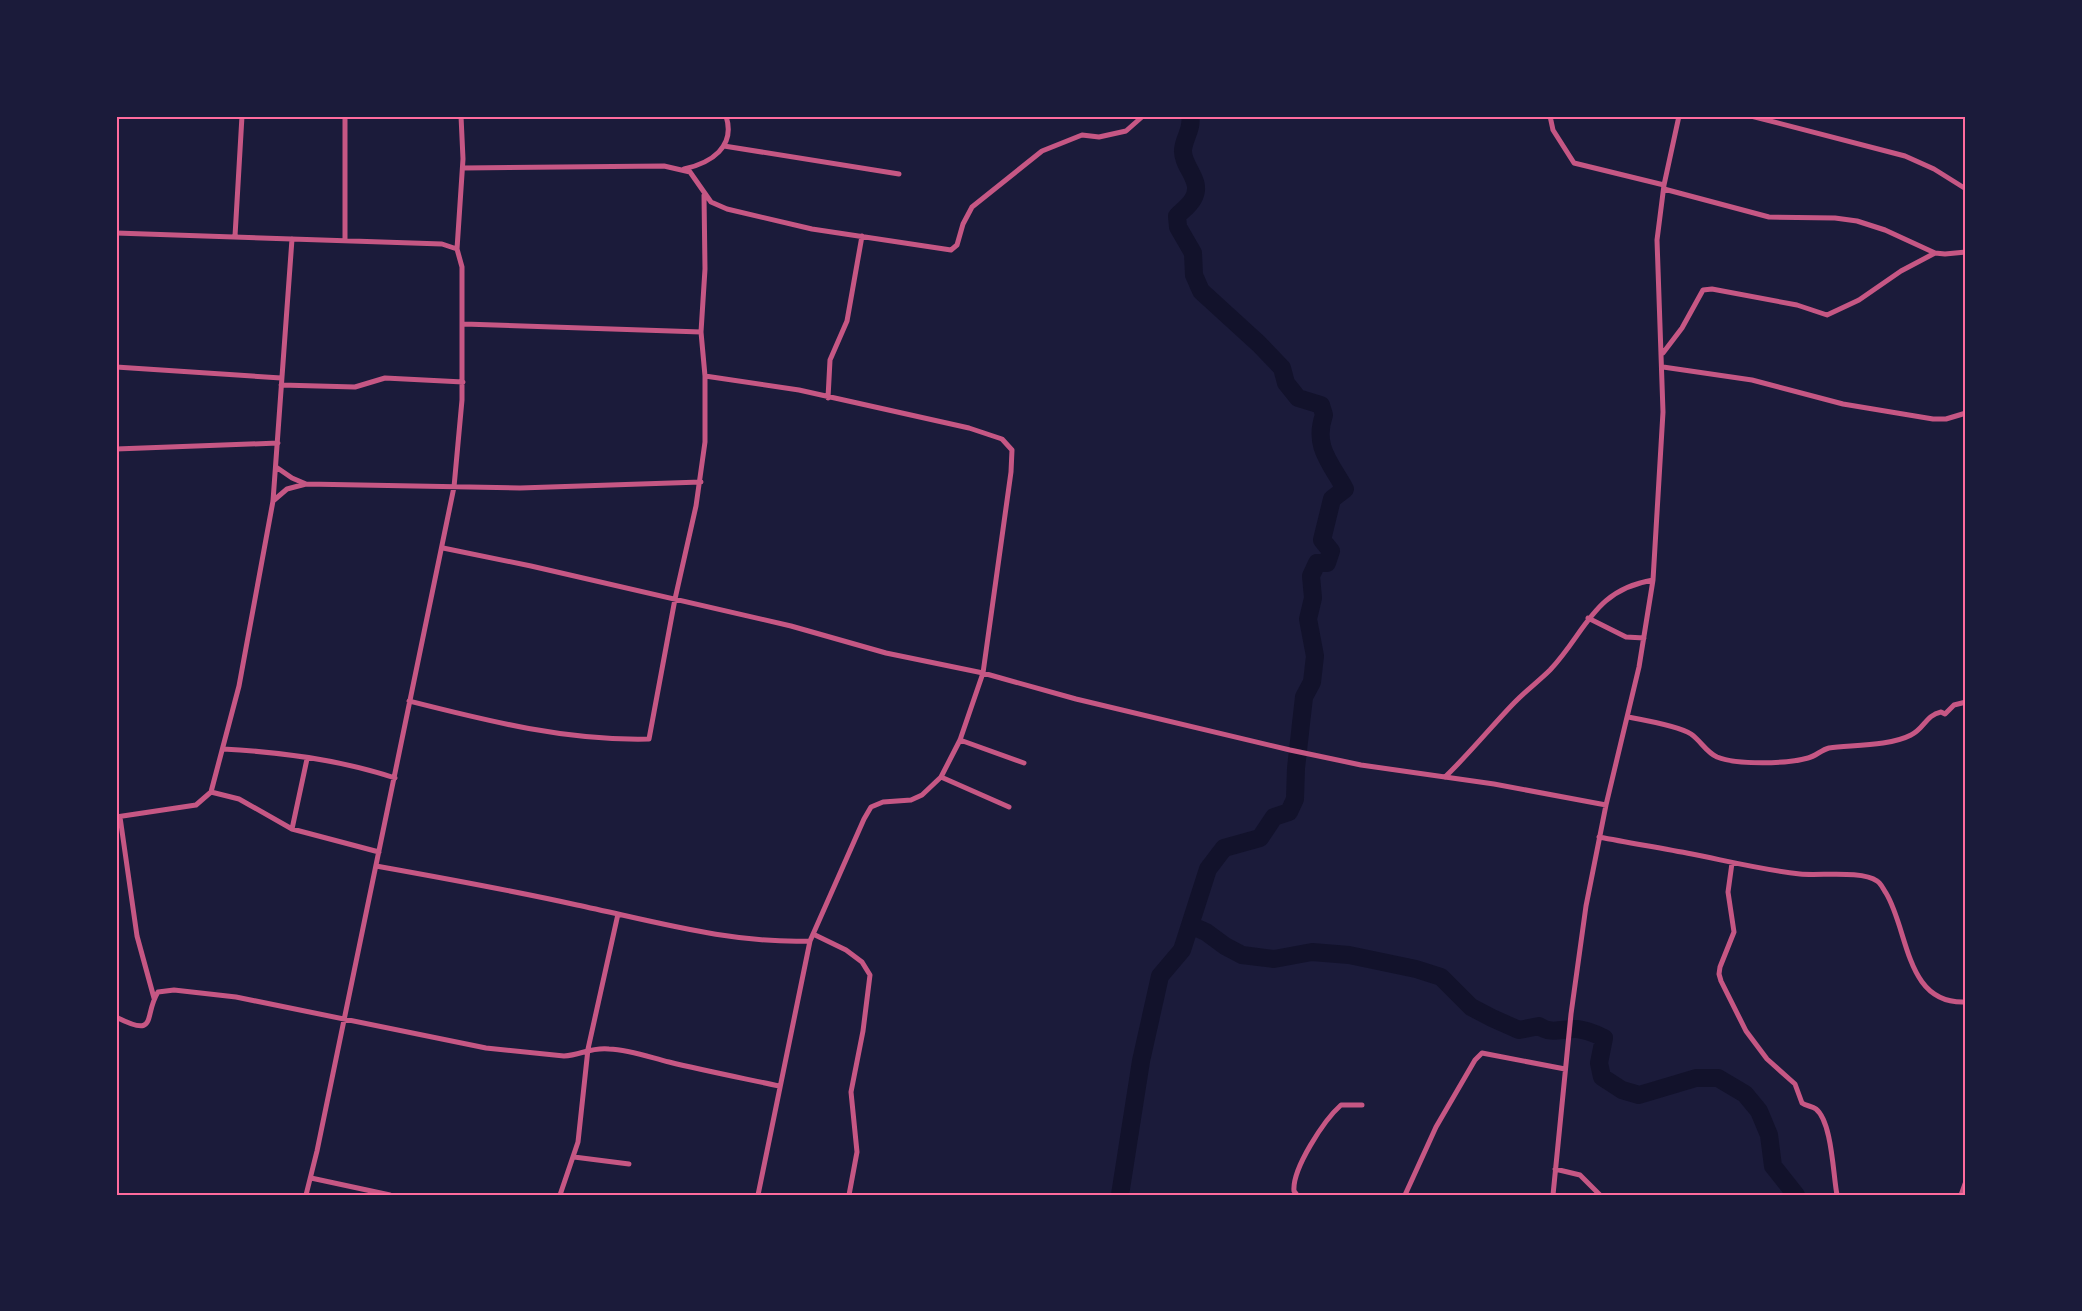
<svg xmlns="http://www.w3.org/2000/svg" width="2082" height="1311" font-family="'Sofia Sans Condensed',sans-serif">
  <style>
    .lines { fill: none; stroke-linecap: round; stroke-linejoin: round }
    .river { stroke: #12122b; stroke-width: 18 }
    .minor { stroke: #c65784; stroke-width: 5 }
    .neatline { fill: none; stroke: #ff6b9d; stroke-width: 2 }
  </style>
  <rect width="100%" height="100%" fill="#1b1b3a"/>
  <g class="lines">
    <!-- river -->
    <path class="river" d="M1190 925 1206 932 1225 946 1242 955 1274 959 1312 952 1349 955 1416 969 1441 977 1471 1007 1492 1018 1519 1030 1539 1026C1551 1035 1564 1028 1577 1029 1586 1030 1596 1034 1604 1038L1599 1063 1602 1077 1622 1090 1639 1095 1696 1078H1718L1745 1094 1759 1111 1769 1135 1773 1166 1796 1195
      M1120 1195 1141 1061 1160 976 1182 950 1208 869 1224 848 1260 838 1274 817 1289 812 1295 799 1296 768 1304 697 1312 682 1315 656 1308 619 1313 598 1311 576 1317 563H1327L1331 551 1322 540 1332 499 1345 489C1330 462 1313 446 1324 415L1321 405 1298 398 1286 383 1282 368 1259 344 1201 291 1194 275 1193 253 1178 227 1177 216C1182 211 1190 205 1193 199 1204 181 1182 167 1183 150 1184 138 1193 128 1190 116"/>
    <!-- minor -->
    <path class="minor" d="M345 116V240
      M1550 116 1553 130 1574 163 1664 185
      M1751 116 1905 156 1934 169 1966 189
      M724 146 899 174
      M463 168 664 166 690 172 711 202 727 209 812 229 951 250 957 245 963 224 972 207 1042 151 1082 135 1099 137 1126 131 1143 116
      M684 169C711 163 736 147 726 116
      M1664 189 1769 217 1835 218 1857 221 1885 230 1935 253 1945 254 1966 252
      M116 233 442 244 457 249 462 267V400L454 487 317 1151 306 1195
      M235 236 242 116
      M457 249 463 159 461 116
      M464 324 701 332
      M1663 353 1682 328 1703 290 1712 289 1797 305 1827 315 1859 300 1901 271 1935 253
      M116 367 281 378
      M1663 367 1752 380 1843 404 1933 419H1946L1966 413
      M705 376 799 390 969 428 1002 439 1012 450 1011 472 983 673 960 740 941 777 922 795 911 800 883 802 871 807 864 819 810 941 758 1195
      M281 385 355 387 385 378 463 382
      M828 398 830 360 847 321 862 236
      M116 449 278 443
      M276 467 292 478 306 484
      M273 501 287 489 306 484 520 488 701 482
      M443 548 531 566 791 626 886 653 983 673 1076 699 1290 750 1361 765 1494 784 1606 805
      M1588 618 1626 637 1644 638
      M409 701C488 721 566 741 649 739L675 599 696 506 705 442V376L701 332 705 269 704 195
      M1628 717C1644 720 1679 726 1691 734 1701 741 1706 752 1717 757 1737 765 1787 764 1808 758 1816 756 1821 750 1829 748 1852 745 1890 746 1911 735 1924 729 1926 715 1941 712L1945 714 1954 705 1966 702
      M960 740 1024 763
      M223 749C280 752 341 760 395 778
      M941 777 1009 807
      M1445 777C1469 754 1490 728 1513 704 1524 692 1538 682 1550 670 1586 632 1593 590 1653 580
      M211 792 239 799 292 829 379 852
      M116 817 196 805 211 792 239 686 273 501 292 239
      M120 817 137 936 154 998
      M292 829 307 759
      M1599 837C1630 843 1661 848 1692 854 1727 861 1763 870 1800 874 1820 876 1862 870 1877 881 1881 883 1883 889 1886 893 1909 931 1905 1005 1966 1002
      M1732 863 1728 892 1734 932 1720 967 1719 974 1721 981 1746 1031 1767 1059 1795 1084 1802 1103C1806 1106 1812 1106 1816 1109 1832 1122 1833 1174 1837 1195
      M376 866C443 878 510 890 577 905 653 921 732 944 810 941
      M813 934 846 950 862 962 870 975 863 1031 851 1092 857 1152 849 1195
      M116 1017C159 1039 143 1016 158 992L174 990 236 997 486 1048 564 1056C581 1055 591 1047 609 1049 630 1050 649 1057 669 1062 706 1071 742 1078 779 1086
      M574 1157 629 1164
      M1555 1169 1580 1175 1600 1195
      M311 1178 390 1195
      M560 1195 578 1142 588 1049 618 914
      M1297 1195 1294 1191C1292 1169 1324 1120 1341 1105H1362
      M1405 1195 1436 1127 1475 1060 1482 1053 1565 1069
      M1553 1195 1571 1014 1586 906 1606 805 1639 667 1653 580 1663 412 1657 240 1664 185 1679 116
      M1961 1195 1966 1181"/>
  </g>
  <!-- border -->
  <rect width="2082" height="1311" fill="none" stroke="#1b1b3a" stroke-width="235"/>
  <rect x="118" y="118" width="1846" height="1076" class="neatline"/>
</svg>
